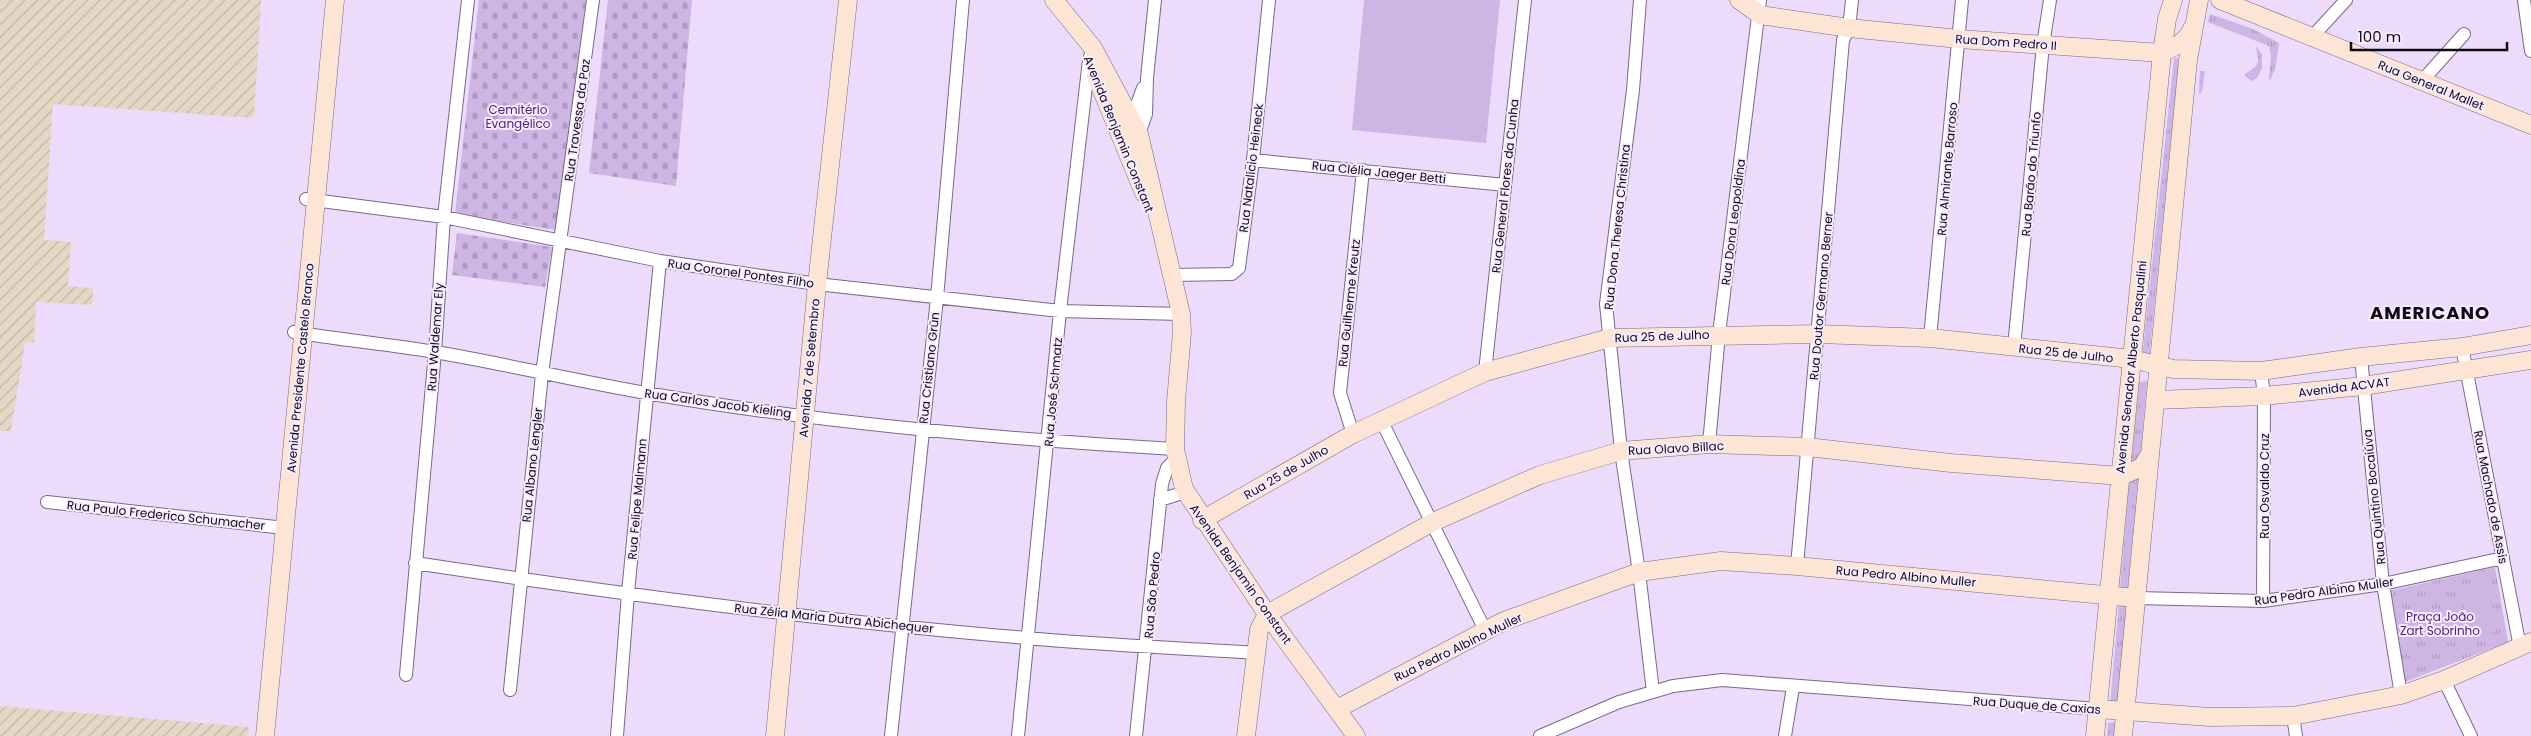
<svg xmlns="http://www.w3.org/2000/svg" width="2531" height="736" font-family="Poppins,sans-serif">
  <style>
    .industrial { fill: url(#industrial-furrows) }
    .grass { fill: url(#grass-tufts) }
    .cemetery { fill: url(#cemetery-stones) }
    .pitch { fill: #ceb5e3 }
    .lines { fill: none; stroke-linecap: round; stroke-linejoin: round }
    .street-casing { stroke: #796a86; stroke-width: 14 }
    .secondary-casing { stroke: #796a86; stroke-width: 19 }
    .street { stroke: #fff; stroke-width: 12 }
    .secondary { stroke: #fce5d4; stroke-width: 18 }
    .labels { text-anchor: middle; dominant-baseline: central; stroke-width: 4; stroke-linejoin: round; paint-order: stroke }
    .street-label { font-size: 12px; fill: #100a15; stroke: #f6ebff }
    .park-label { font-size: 12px; fill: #542275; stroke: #f6ebff }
    .district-label { font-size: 18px; font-weight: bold; letter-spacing: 1px; fill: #100a15; stroke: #f6ebff }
  </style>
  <defs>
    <pattern id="industrial-furrows" width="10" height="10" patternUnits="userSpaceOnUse" patternTransform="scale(1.25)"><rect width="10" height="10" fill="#e6d6c4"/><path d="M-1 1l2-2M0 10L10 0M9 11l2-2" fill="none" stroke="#c4b6a8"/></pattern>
    <pattern id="grass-tufts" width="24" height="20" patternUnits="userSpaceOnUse" patternTransform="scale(1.25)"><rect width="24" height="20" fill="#ceb5e3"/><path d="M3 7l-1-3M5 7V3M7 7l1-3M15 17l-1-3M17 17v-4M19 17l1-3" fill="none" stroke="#b09ac2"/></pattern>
    <pattern id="cemetery-stones" width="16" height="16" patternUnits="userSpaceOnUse" patternTransform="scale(1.25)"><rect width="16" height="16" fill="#ceb5e3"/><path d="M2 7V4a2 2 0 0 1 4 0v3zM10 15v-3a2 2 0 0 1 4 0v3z" fill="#b09ac2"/></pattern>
  </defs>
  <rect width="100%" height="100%" fill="#ecdbfb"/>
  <!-- industrial -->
  <path class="industrial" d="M0 0H261L254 118 53 104 44 240 71 242 68 286 93 288 92 305 36 302 34 342 25 343 11 431H0Z
    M0 706 249 727 248 736H0Z"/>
  <!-- grass -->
  <path class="grass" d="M2210 14 2253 29 2279 43 2276 65 2271 79 2269 80 2271 56 2269 46 2208 22Z
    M2256 46 2262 54V68L2257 78 2251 81 2244 75C2262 62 2258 65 2256 46Z
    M2174 58 2179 59 2149 360 2142 359Z
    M2200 71H2205L2202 92 2199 94Z
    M2147 381 2140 461 2131 467 2139 382Z
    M2138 478 2128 588H2120L2129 483Z
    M2495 567 2508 642 2405 682 2389 591Z
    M2119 604H2126L2118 704H2110Z
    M2116 722 2114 736H2107L2108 723Z"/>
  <!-- cemetery -->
  <path class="cemetery" d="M479 0H586L556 230 455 214Z
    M608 0H692L676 186 589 173Z
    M457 233 552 247 545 287 452 275Z"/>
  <!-- pitch -->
  <path class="pitch" d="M1364 0H1500L1486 143 1352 130Z
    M2488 589 2496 632 2469 636 2461 594Z"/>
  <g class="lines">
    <defs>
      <path id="street" d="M1640 0 1633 90 1606 304 1621 451 1639 572 1653 692
        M2524 0 2531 51
        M2312 37 2346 0
        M2422 81 2464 34
        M1131 121 1143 88
        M1139 134 1146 114 1147 78 1155 0
        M1253 160 1505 185
        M306 199 444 217 660 261 817 284 1060 311 1181 314
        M1173 275 1232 274 1239 268 1253 160 1269 0
        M294 332C341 340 388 344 435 352 506 364 576 381 646 393 821 423 998 439 1175 449
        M1930 338 1962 0
        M2014 347 2043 45 2050 0
        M2462 347 2520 647
        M2361 357 2383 584 2401 695
        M2261 371 2264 396 2263 601
        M1485 372 1525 0
        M1381 420 1485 630
        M1353 434 1340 393 1363 170
        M1709 444 1719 334 1760 0
        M1160 500 1185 492
        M47 502 285 528
        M415 563C618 594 822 621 1027 638 1103 645 1179 648 1256 653
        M1797 566 1843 40 1849 28 1852 0
        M2136 598 2263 601 2383 584 2503 558
        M406 675 435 352 444 217 468 0
        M2444 680 2471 736
        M510 690 542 374 593 0
        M2293 716 2296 736
        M617 736 628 593 660 261
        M891 736 937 298 963 0
        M1018 736 1060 311 1089 60 1093 48
        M1136 736 1162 484 1167 468 1177 458
        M1540 736 1619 702 1673 686 1722 680 2098 709
        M1785 736 1793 687"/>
      <path id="secondary" d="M1054 0 1093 48 1139 134 1181 314 1182 333 1176 401 1175 449 1184 489 1267 614 1356 736
        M1739 0 1760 15 1849 28 1959 39 2162 53C2177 46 2186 42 2193 27
        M2220 0 2531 125
        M1096 76 1144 193
        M2155 400 2264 396 2363 386 2531 360
        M1202 520 1353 434 1485 372 1610 338 1818 334 1930 338 2132 359 2173 369 2261 371 2361 357 2462 347 2531 335
        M1337 709 1504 621 1639 572 1721 561 1797 566 2136 598
        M2098 709 2210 717 2293 716 2401 695 2444 680 2531 642
        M265 736 335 0
        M775 736 817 284 848 0
        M1246 736 1259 630 1267 614 1433 522 1540 475 1621 451 1709 444 1807 447 1951 463 2121 476 2142 467 2150 454
        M2095 736 2162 53 2167 19 2173 0
        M2123 736 2188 60 2199 0"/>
    </defs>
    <!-- street casing -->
    <use href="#street" class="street-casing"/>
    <!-- secondary casing -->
    <use href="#secondary" class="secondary-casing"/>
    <!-- street -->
    <use href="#street" class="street"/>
    <!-- secondary -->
    <use href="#secondary" class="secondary"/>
  </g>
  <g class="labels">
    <!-- street labels -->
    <g class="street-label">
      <text transform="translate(2006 42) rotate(4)">Rua Dom Pedro II</text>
      <text transform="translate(2431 85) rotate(22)">Rua General Mallet</text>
      <text transform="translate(577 120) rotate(-82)">Rua Travessa da Paz</text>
      <text transform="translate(1119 134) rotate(68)">Avenida Benjamin Constant</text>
      <text transform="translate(1251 168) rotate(-83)">Rua Natalício Heineck</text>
      <text transform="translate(1947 169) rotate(-85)">Rua Almirante Barroso</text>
      <text transform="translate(1379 172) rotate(6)">Rua Clélia Jaeger Betti</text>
      <text transform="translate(2031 174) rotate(-85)">Rua Barão do Triunfo</text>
      <text transform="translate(1505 186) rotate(-84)">Rua General Flores da Cunha</text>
      <text transform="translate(1733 222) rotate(-83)">Rua Dona Leopoldina</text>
      <text transform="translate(1617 227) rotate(-84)">Rua Dona Theresa Christina</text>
      <text transform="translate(741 273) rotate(8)">Rua Coronel Pontes Filho</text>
      <text transform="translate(1821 296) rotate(-85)">Rua Doutor Germano Berner</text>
      <text transform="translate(1349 303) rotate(-84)">Rua Guilherme Kreutz</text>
      <text transform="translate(1662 336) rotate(-2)">Rua 25 de Julho</text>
      <text transform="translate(435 337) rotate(-86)">Rua Waldemar Ely</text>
      <text transform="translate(2066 353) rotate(6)">Rua 25 de Julho</text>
      <text transform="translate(2131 367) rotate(-84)">Avenida Senador Alberto Pasqualini</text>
      <text transform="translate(300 368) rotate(-85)">Avenida Presidente Castelo Branco</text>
      <text transform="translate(809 368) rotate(-85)">Avenida 7 de Setembro</text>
      <text transform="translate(929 368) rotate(-84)">Rua Cristiano Grün</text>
      <text transform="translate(2344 387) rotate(-7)">Avenida ACVAT</text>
      <text transform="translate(1053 392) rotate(-85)">Rua José Schmatz</text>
      <text transform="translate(718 403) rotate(8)">Rua Carlos Jacob Kieling</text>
      <text transform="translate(1676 448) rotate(-3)">Rua Olavo Billac</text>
      <text transform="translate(532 465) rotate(-84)">Rua Albano Lengler</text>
      <text transform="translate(1286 472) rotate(-30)">Rua 25 de Julho</text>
      <text transform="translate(2264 486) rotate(-90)">Rua Osvaldo Cruz</text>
      <text transform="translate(2374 497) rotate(-96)">Rua Quintino Bocaiúva</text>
      <text transform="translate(2491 497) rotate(79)">Rua Machado de Assis</text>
      <text transform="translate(637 499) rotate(-85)">Rua Felipe Malmann</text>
      <text transform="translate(166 515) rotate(6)">Rua Paulo Frederico Schumacher</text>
      <text transform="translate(1241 574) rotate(55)">Avenida Benjamin Constant</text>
      <text transform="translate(1906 576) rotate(5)">Rua Pedro Albino Muller</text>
      <text transform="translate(2324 591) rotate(-8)">Rua Pedro Albino Muller</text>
      <text transform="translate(1152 595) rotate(-85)">Rua São Pedro</text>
      <text transform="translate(834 618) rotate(6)">Rua Zélia Maria Dutra Abichequer</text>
      <text transform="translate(1458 647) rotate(-26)">Rua Pedro Albino Muller</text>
      <text transform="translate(2037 705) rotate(4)">Rua Duque de Caxias</text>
    </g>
    <!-- park labels -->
    <g class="park-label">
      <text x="518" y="109">Cemitério<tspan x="518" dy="14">Evangélico</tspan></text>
      <text x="2440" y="616">Praça João<tspan x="2440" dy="14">Zart Sobrinho</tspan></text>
    </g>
    <!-- district labels -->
    <g class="district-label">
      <text x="2430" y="312">AMERICANO</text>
    </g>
  </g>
  <!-- scale -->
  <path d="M2351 42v8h156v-8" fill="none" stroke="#100a15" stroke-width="2.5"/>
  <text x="2358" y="42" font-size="15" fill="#100a15" stroke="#f6ebff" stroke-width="4" paint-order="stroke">100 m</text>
</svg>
